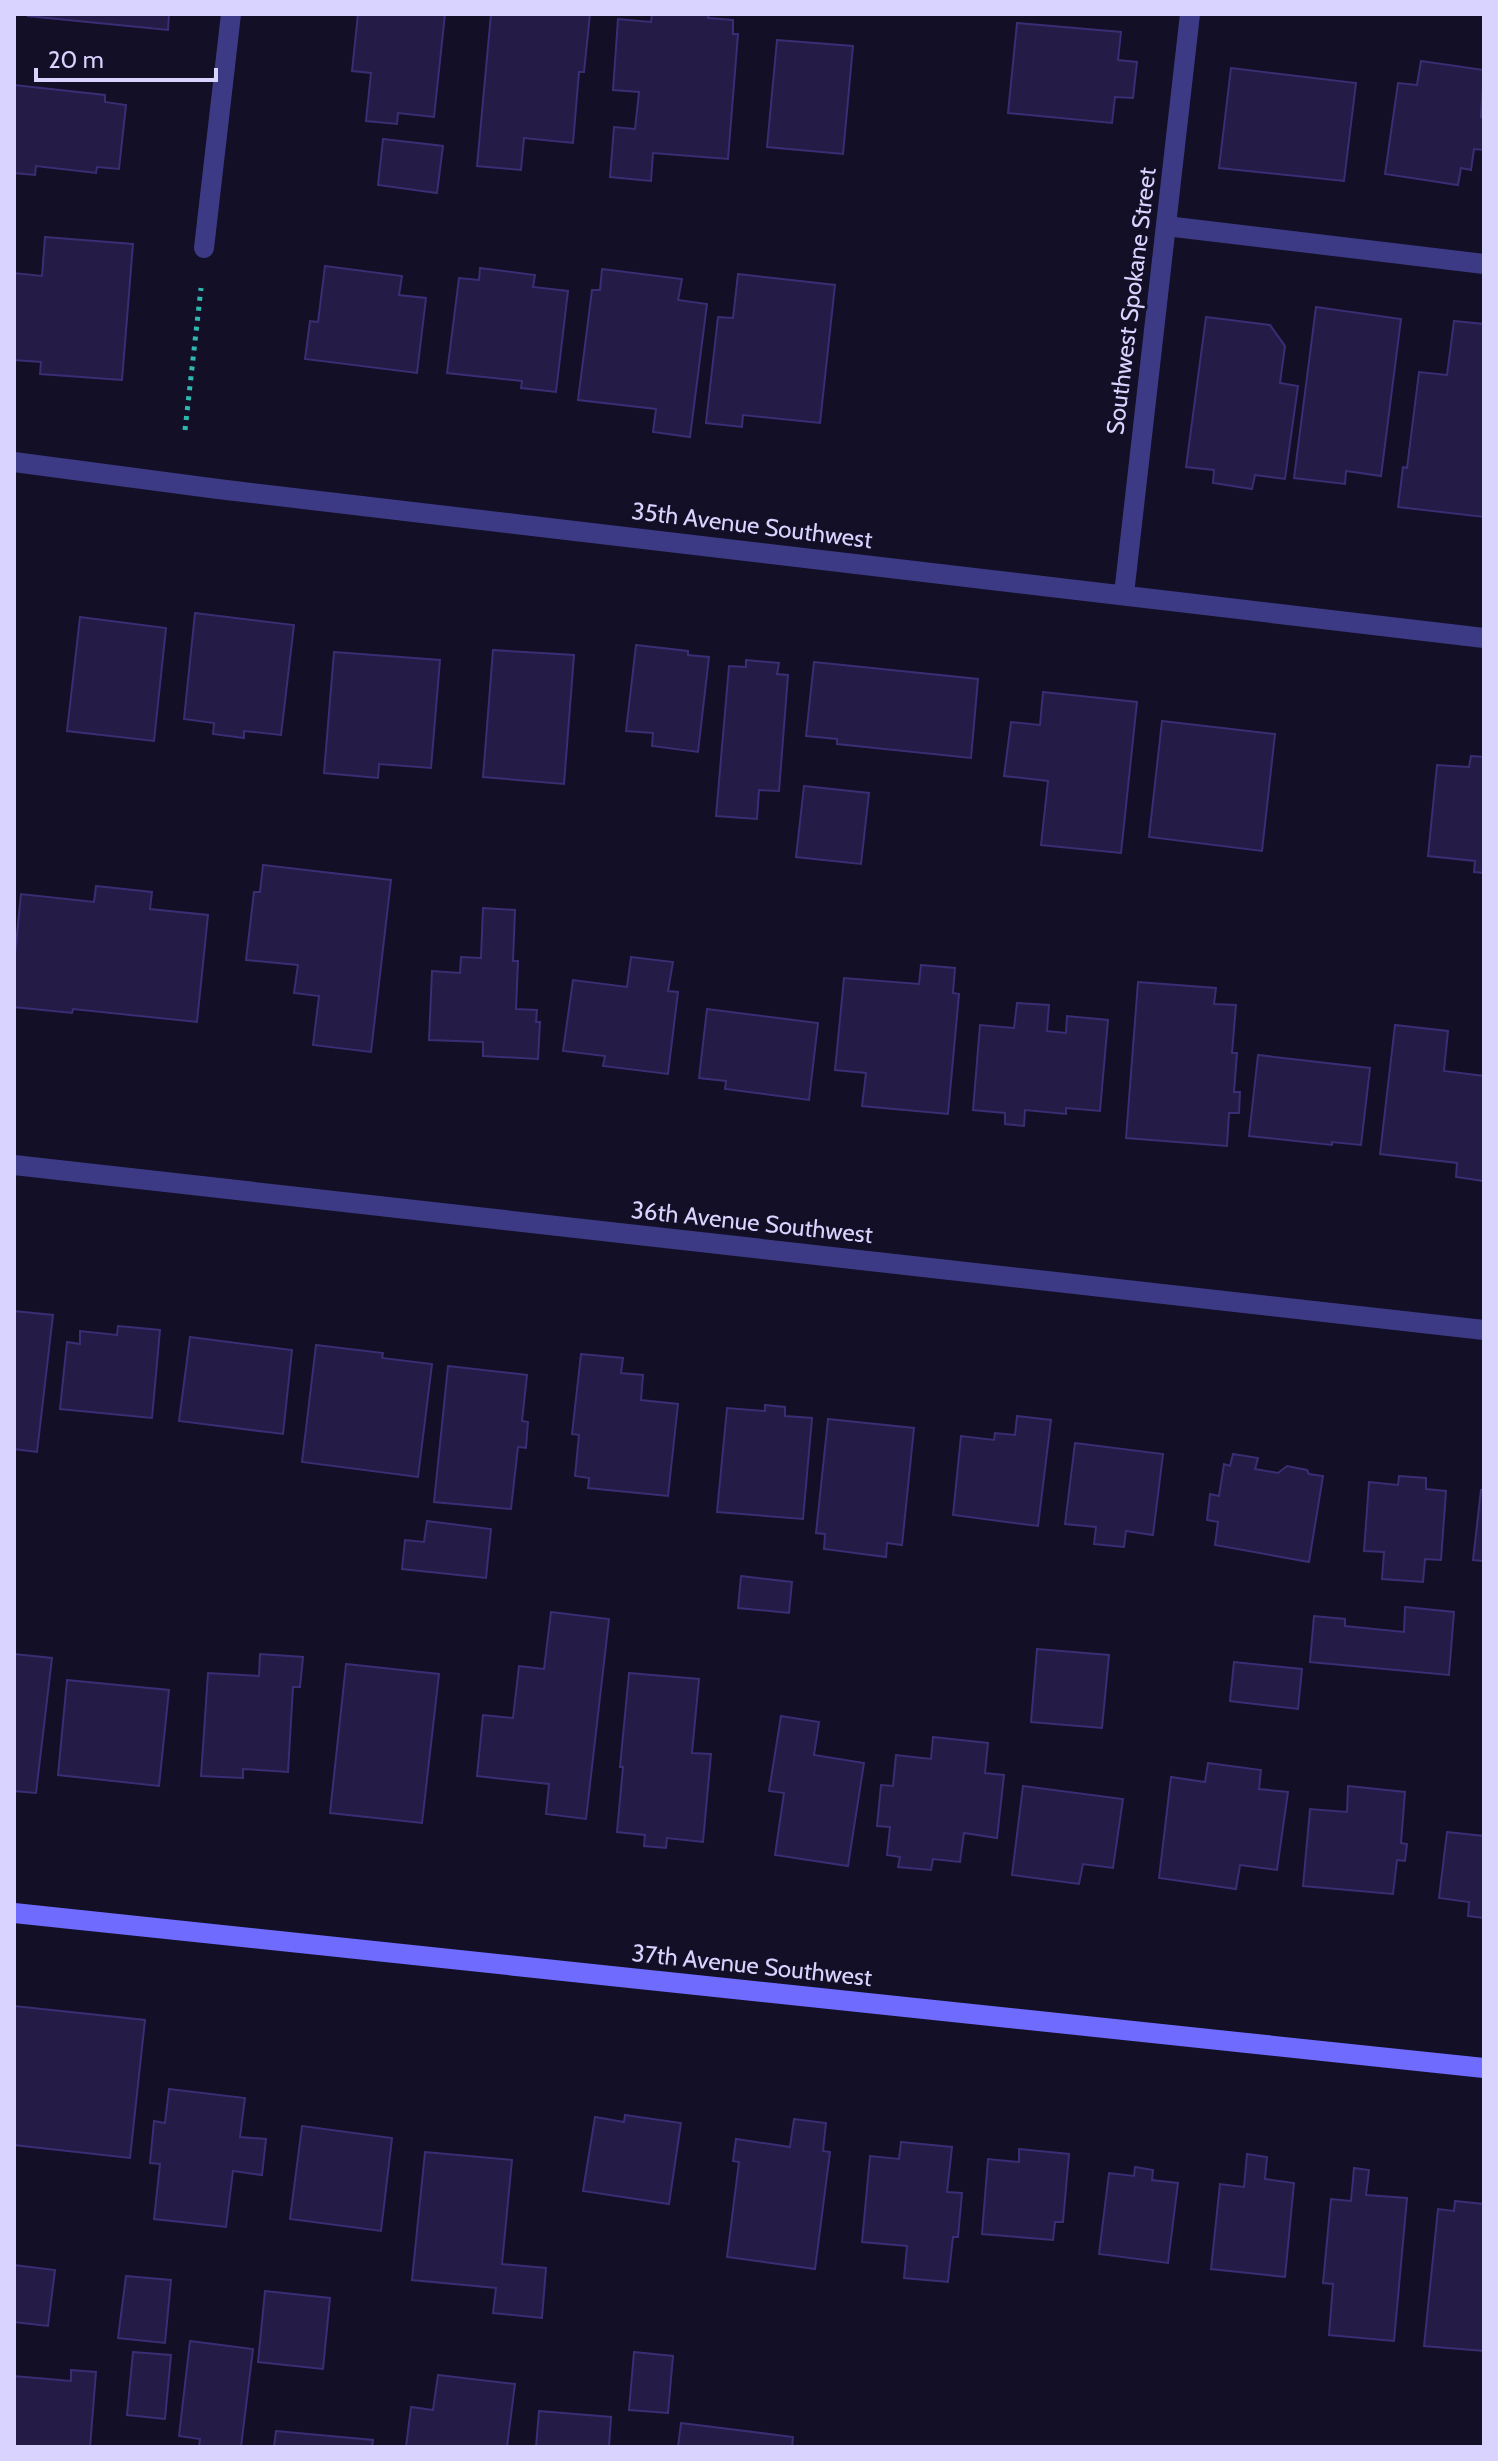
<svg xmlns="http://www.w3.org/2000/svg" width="1498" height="2461" font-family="Cabin,sans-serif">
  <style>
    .building { fill: #241b47; stroke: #3b2d73; stroke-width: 2 }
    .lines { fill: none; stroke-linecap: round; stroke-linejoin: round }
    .path { stroke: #2fb8b0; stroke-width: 5; stroke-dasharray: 4 6; stroke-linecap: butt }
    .lane { stroke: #3d3a85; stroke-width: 20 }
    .street { stroke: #3d3a85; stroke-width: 20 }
    .secondary { stroke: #6f6bff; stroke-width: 20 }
    .labels { text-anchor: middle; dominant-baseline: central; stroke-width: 6; stroke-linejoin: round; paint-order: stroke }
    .street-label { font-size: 24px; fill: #d9d4ff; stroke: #130f26 }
  </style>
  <rect width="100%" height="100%" fill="#130f26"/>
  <!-- building -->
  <path class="building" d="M28 14H169L168 30 28 16Z
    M358 14H445L434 117 398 113 397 124 366 121 371 73 352 71Z
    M491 14H590L584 72H579L573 143 524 138 521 170 477 166Z
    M652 14H709L708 18 733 20V34H738L728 159 653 153 651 181 610 177 614 127 635 129 639 92 613 90 618 19 651 22Z
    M1017 23 1121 32 1118 60 1137 62 1133 98 1115 97 1112 123 1008 113Z
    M777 40 853 46 843 154 767 147Z
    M1421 61 1484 70 1481 117 1484 118V150L1474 149 1471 170 1461 168 1458 185 1385 174 1398 83 1417 85Z
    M1231 68 1356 83 1344 181 1219 168Z
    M14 85 105 95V102L126 105 119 169 97 167 96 173 36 166 35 175 14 173Z
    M383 139 443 146 437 193 378 185Z
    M45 237 133 244 122 380 40 374 41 362 14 360V273L42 276Z
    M325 266 402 276 399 295 426 298 417 373 305 359 310 321 318 322Z
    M480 268 535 275 533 287 568 291 556 392 521 388 522 381 447 373 459 278 479 280Z
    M602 269 682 279 678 300 707 304 690 437 653 432 656 409 578 400 592 290H600Z
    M738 274 835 285 820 423 743 415 742 427 706 423 718 317 733 318Z
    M1316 307 1401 319 1381 476 1346 471 1345 484 1294 478Z
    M1206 317 1270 325 1285 346 1280 383 1298 386 1285 479 1255 475 1252 489 1213 483 1214 470 1186 467Z
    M1454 321 1484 324V517L1398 507 1403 467 1407 468 1419 372 1447 375Z
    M195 613 294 625 281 735 244 731V738L213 734 214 723 184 719Z
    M80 617 166 628 154 741 67 731Z
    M636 645 688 651V655L709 657 698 752 652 746 653 733 626 731Z
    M493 650 574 655 564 784 483 777Z
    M334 652 440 660 431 768 379 764 378 778 324 773Z
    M746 660 779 663 777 674 788 675 779 791 759 790 757 819 716 816 729 666 746 667Z
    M814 662 978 679 971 758 837 744V739L806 736Z
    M1043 692 1137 702 1121 853 1041 845 1048 781 1004 776 1011 722 1040 725Z
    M1162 721 1275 734 1262 851 1149 837Z
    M1471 756 1484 757V873L1474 872 1475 861 1428 856 1437 765 1469 767Z
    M804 786 869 793 861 864 796 857Z
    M263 865 391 880 371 1052 313 1045 319 996 294 993 298 965 246 960 254 892H260Z
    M96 886 152 892 150 909 208 915 197 1022 73 1009 72 1013 14 1007V964L21 894 94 902Z
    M483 908 515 910 513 961H518L516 1009 537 1010 536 1022H540L538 1059 483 1056V1042L429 1040 432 971 460 973 461 957 481 958Z
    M631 957 673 962 668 991 678 992 668 1074 603 1066 605 1056 563 1051 573 980 627 987Z
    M921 965 955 968 953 993 959 994 948 1114 862 1106 866 1073 835 1070 844 978 919 984Z
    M1138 982 1216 988 1214 1004 1236 1005 1232 1053H1237L1234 1092H1240L1239 1113H1229L1227 1146 1126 1138Z
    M1017 1003 1049 1005 1047 1031 1066 1033 1067 1016 1108 1020 1100 1111 1066 1108V1114L1025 1110 1024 1126 1005 1124V1113L973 1110 980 1025 1014 1028Z
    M707 1009 818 1023 809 1100 725 1089 726 1081 699 1078Z
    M1395 1025 1448 1031 1444 1071 1484 1076V1181L1456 1177 1457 1163 1380 1154Z
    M1258 1055 1370 1068 1361 1145 1332 1142V1145L1249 1136Z
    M14 1311 53 1315 37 1452 14 1449Z
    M118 1326 160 1330 152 1418 60 1409 67 1342 80 1344V1331L117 1335Z
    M190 1337 292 1350 283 1434 179 1421Z
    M316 1345 383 1353 382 1358 432 1364 418 1477 302 1462Z
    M581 1354 623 1358 621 1373 643 1375 641 1400 678 1404 668 1496 588 1488 589 1478 575 1476 579 1435 572 1434Z
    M448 1366 527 1375 522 1421 528 1422 526 1448 518 1447 511 1509 434 1502Z
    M765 1405 785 1407V1416L812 1418 803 1519 717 1512 727 1408 765 1411Z
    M1017 1416 1051 1420 1038 1526 953 1515 961 1436 994 1440 995 1433 1015 1435Z
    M828 1419 914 1428 902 1545 887 1543 886 1557 824 1549 825 1534 816 1533Z
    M1075 1443 1163 1454 1153 1535 1126 1531 1124 1547 1094 1544 1096 1527 1065 1524Z
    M1233 1454 1258 1458 1255 1469 1278 1473 1287 1466 1307 1470 1309 1474 1323 1476 1309 1562 1215 1545 1218 1522 1207 1520 1210 1494 1219 1496 1224 1464 1230 1466Z
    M1399 1476 1426 1478V1489L1446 1491 1441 1560 1425 1559 1423 1582 1382 1579 1384 1552 1364 1551 1369 1482 1398 1485Z
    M1481 1490H1484V1561L1473 1560Z
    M427 1521 491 1529 486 1578 402 1569 405 1540 424 1542Z
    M741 1576 792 1582 789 1613 738 1608Z
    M1405 1607 1454 1612 1449 1675 1310 1662 1314 1616 1345 1619V1626L1404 1632Z
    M551 1612 609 1619 586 1819 546 1814 549 1784 477 1776 483 1715 513 1718 519 1666 544 1669Z
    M1037 1649 1109 1655 1102 1728 1031 1722Z
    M14 1654 52 1658 36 1793 14 1791Z
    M260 1654 303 1657 300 1687H293L288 1772 243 1769V1778L201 1776 208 1673 259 1676Z
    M1234 1662 1302 1669 1298 1709 1230 1701Z
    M346 1664 439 1674 422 1823 330 1813Z
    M629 1673 699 1679 692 1753 711 1754 703 1842 667 1838 666 1848 644 1846 645 1835 617 1832 623 1767H620Z
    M67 1680 169 1690 159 1786 58 1775Z
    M781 1716 819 1722 814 1755 864 1763 848 1866 775 1855 784 1793 769 1791Z
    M933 1737 988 1743 985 1773 1004 1775 997 1838 964 1833 960 1862 933 1859 931 1870 898 1867 900 1857 887 1855 890 1827 877 1826 881 1785 893 1786 896 1755 931 1759Z
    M1208 1763 1261 1770 1259 1789 1288 1792 1277 1870 1240 1865 1236 1889 1159 1878 1171 1777 1205 1782Z
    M1023 1786 1123 1799 1113 1868 1083 1864 1079 1884 1012 1875Z
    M1348 1786 1405 1792 1401 1843 1407 1844 1405 1861 1397 1860 1393 1894 1303 1886 1310 1809 1347 1812Z
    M1447 1832 1484 1836V1918L1468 1916 1469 1902 1439 1898Z
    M14 2006 145 2020 130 2158 14 2145Z
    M169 2089 245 2098 240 2137 266 2139 262 2175 233 2171 226 2227 154 2219 160 2164 150 2163 154 2121 165 2123Z
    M625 2115 681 2123 669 2204 583 2191 595 2117 624 2122Z
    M794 2119 826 2123 823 2151 830 2152 815 2269 727 2257 739 2162 733 2161 736 2139 790 2147Z
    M302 2126 392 2138 381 2231 290 2219Z
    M901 2142 952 2147 947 2192 962 2193 958 2237H953L948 2282 904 2278 907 2246 862 2242 870 2156 899 2159Z
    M1019 2149 1069 2154 1063 2222H1055L1053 2240 982 2234 988 2159 1019 2162Z
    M425 2152 512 2160 502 2264 546 2268 542 2318 493 2313 496 2288 412 2280Z
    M1247 2154 1267 2157 1265 2179 1294 2183 1285 2277 1211 2269 1220 2184 1244 2187Z
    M1135 2167 1153 2170 1152 2180 1178 2183 1168 2263 1099 2254 1109 2173 1134 2176Z
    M1354 2168 1369 2170 1366 2195 1407 2198 1394 2341 1329 2335 1333 2284 1323 2283 1331 2199 1351 2201Z
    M1455 2201 1484 2204V2351L1424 2346 1438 2209 1454 2211Z
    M14 2265 55 2270 48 2326 14 2322Z
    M126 2276 171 2280 165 2343 118 2338Z
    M265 2291 330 2298 323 2369 258 2362Z
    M190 2341 253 2349 241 2447H199L200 2439 179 2436Z
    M133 2352 171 2355 165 2419 127 2415Z
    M634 2352 673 2356 668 2413 629 2410Z
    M71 2370 96 2372 90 2447H14V2376L71 2381Z
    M438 2375 515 2384 507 2447H406L411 2407 433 2410Z
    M539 2411 611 2417 609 2447H536Z
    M681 2423 793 2437 792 2447H678Z
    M276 2431 373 2440 372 2447H274Z"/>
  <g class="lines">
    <!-- path -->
    <path class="path" d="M185 430 201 288"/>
    <!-- lane -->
    <path class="lane" d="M1166 226 1484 264"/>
    <!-- street -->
    <path class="street" d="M204 248 231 14
      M14 462 218 489 1484 638
      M1124 594 1190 14
      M14 1165 1484 1330"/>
    <!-- secondary -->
    <path class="secondary" d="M14 1913 1484 2068"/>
  </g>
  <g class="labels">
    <!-- street labels -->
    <g class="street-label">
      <text transform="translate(1131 301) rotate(-83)">Southwest Spokane Street</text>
      <text transform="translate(752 525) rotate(7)">35th Avenue Southwest</text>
      <text transform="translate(752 1222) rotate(6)">36th Avenue Southwest</text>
      <text transform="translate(752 1965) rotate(6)">37th Avenue Southwest</text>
    </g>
  </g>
  <!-- border -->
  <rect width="1498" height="2461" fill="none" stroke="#d9d4ff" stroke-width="32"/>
  <!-- scale -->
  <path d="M36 68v12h180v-12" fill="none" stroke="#d9d4ff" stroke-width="4"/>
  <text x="48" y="68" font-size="24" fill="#d9d4ff" stroke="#130f26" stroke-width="6" paint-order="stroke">20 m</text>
</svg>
